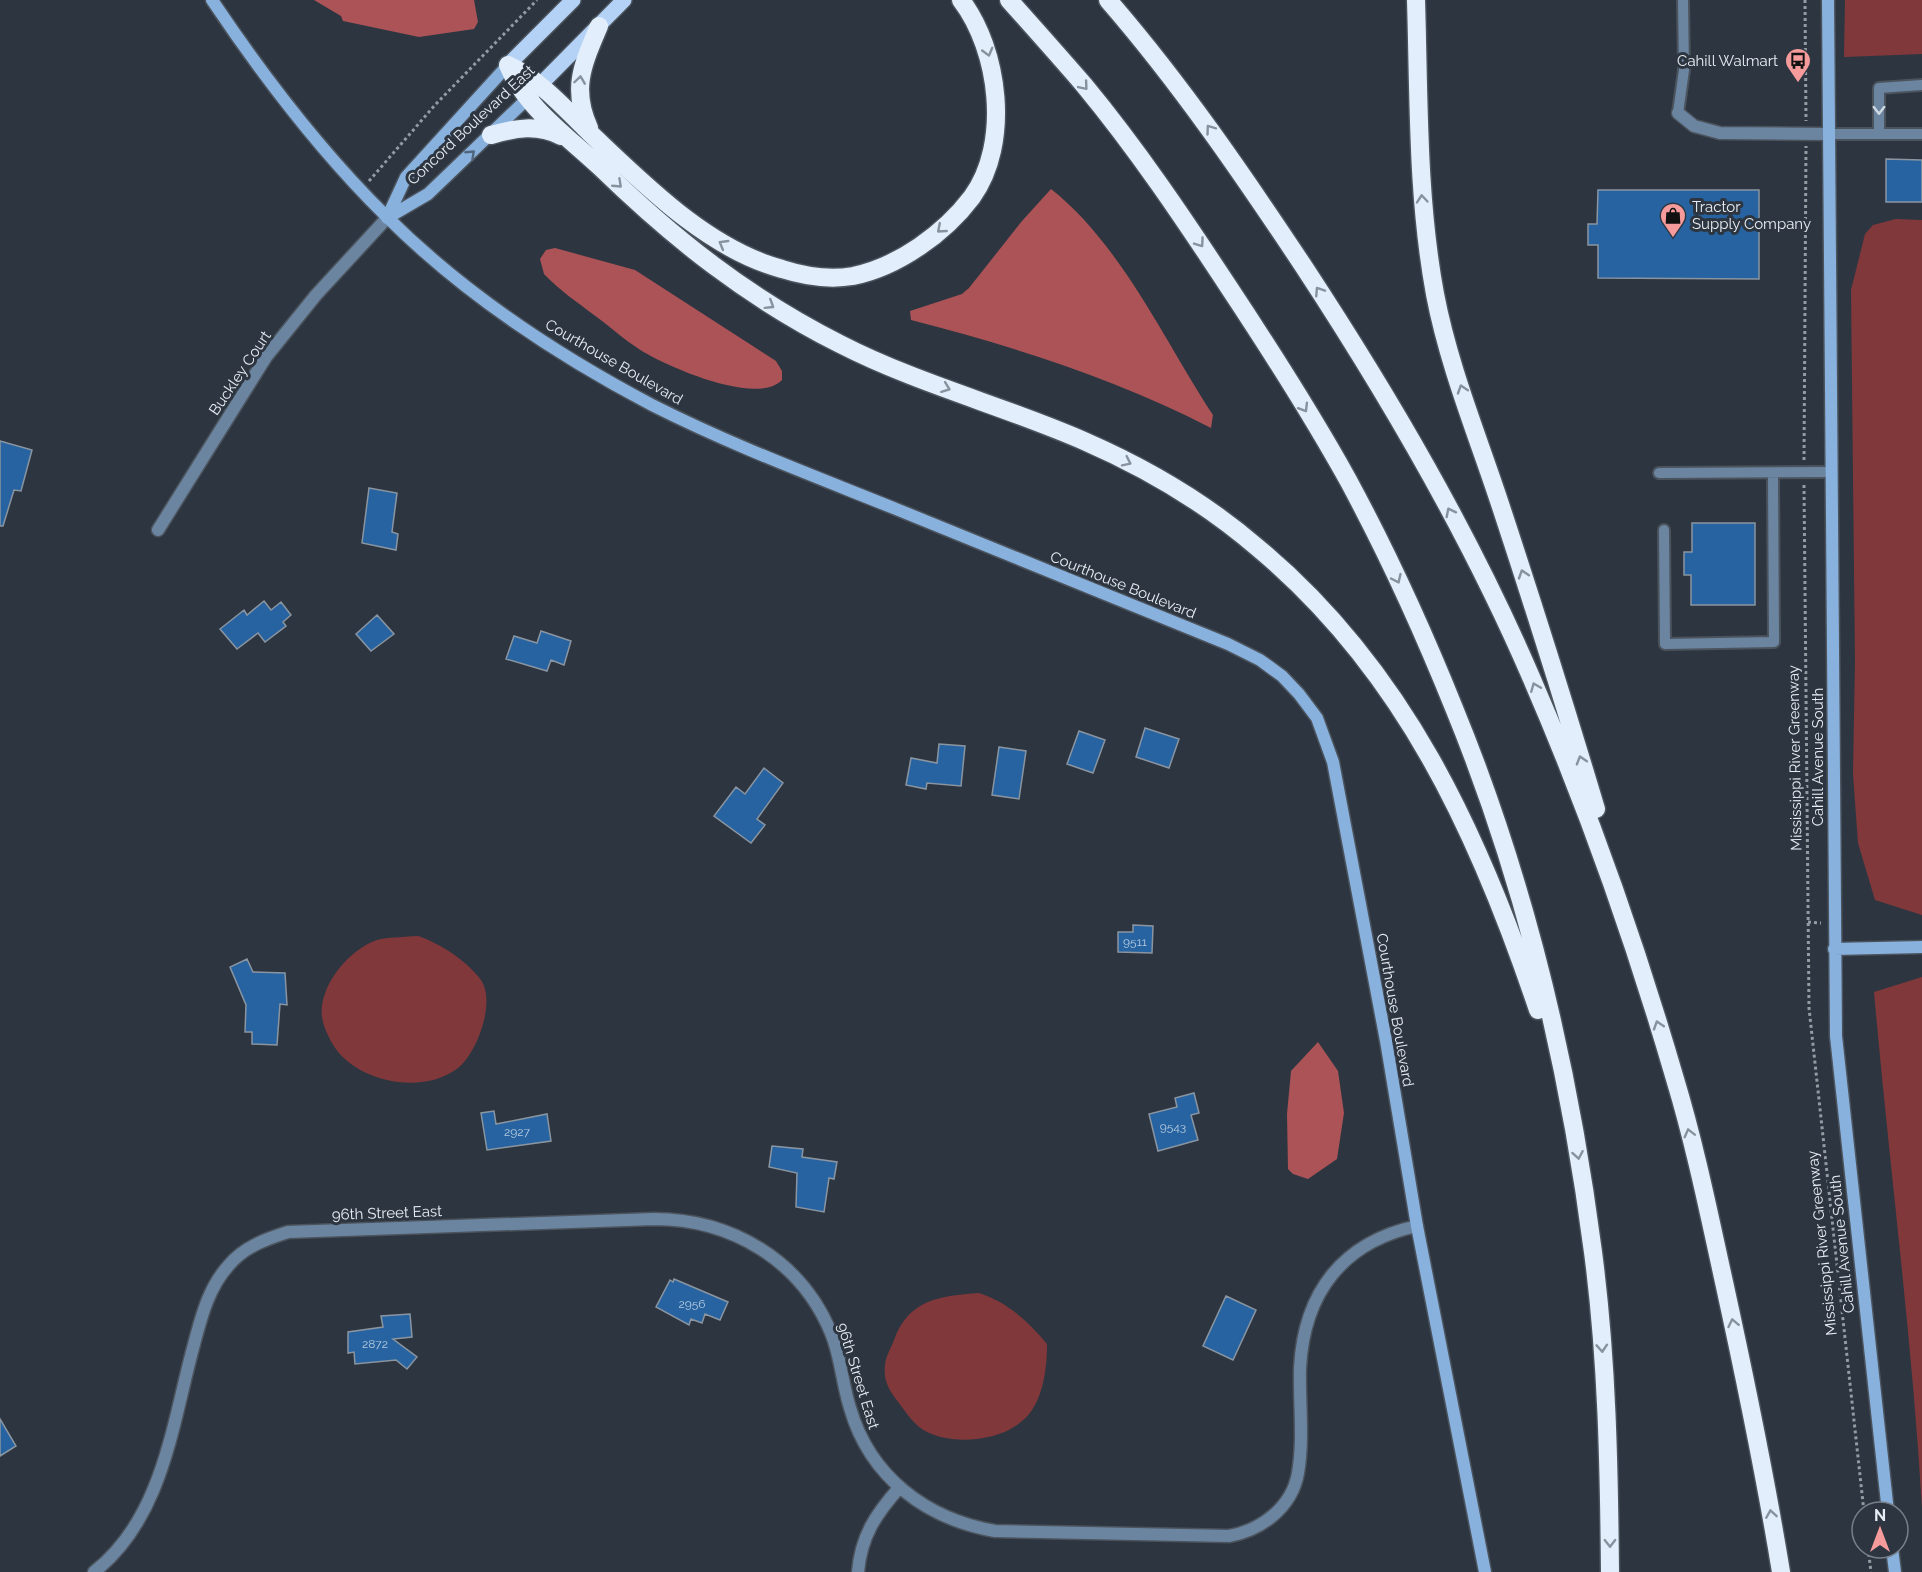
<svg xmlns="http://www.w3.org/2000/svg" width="1922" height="1572" font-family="Raleway,sans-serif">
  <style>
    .green { fill: #81383b }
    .water { fill: #ab5356 }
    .building { fill: #2663a0; stroke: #8a95a1; stroke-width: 1.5 }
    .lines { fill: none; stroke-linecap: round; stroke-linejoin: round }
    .lane-casing { stroke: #4b535d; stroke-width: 14 }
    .street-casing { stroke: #4b535d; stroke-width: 15 }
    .secondary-casing { stroke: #4b535d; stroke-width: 15 }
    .primary-casing { stroke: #4b535d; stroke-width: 18 }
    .highway-casing { stroke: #4b535d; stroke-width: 21 }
    .path { stroke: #939ba3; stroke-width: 3; stroke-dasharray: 3 3; stroke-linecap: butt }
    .lane { stroke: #6b85a1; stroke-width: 10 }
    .street { stroke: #6b85a1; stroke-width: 12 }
    .secondary { stroke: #88b1de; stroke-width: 12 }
    .primary { stroke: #b3d2f5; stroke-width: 15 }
    .highway { stroke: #e2eefc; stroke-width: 18 }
    .oneway { stroke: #88929e }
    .oneway2 { stroke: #ced8e3 }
    .oneway3 { stroke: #51677f }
    .labels { text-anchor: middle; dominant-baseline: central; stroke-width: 6; stroke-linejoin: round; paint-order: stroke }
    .number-label { font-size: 12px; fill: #b7cadf }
    .poi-label { font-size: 15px; fill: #e7edf4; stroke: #2d3640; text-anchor: end }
    .street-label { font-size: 15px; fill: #e7edf4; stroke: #2d3640 }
  </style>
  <rect width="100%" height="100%" fill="#2d3640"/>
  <!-- green -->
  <path class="green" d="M1845 0H1922V54L1844 57Z
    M1896 219 1922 220V915L1875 900 1858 843 1853 774 1855 661 1851 290 1865 234 1873 225Z
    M418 936C441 944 466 960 481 980 496 1002 477 1053 458 1068 422 1096 354 1082 332 1043 328 1036 323 1025 322 1017 318 986 351 946 381 939 393 937 406 937 418 936Z
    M1922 977V1508C1912 1336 1889 1164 1874 992Z
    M979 1293C1007 1302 1028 1321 1047 1344 1047 1366 1044 1392 1032 1410 1013 1440 958 1447 927 1432 915 1426 907 1414 899 1403 890 1392 883 1381 885 1366 885 1358 891 1348 894 1340 909 1299 940 1296 979 1293Z"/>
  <!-- water -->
  <path class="water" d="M314 0H474L478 22 474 29 419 37 343 21 341 16Z
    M1051 189C1121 244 1165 342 1213 415L1211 428C1117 379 1012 346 911 320L910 311 962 294 969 288 1022 221Z
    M555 248 635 270 776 361 782 371V380C758 405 676 370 649 355 630 345 612 328 594 315 577 302 559 290 544 274L540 259 546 250Z
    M1318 1042 1338 1071 1344 1113 1337 1159 1308 1179 1293 1174 1288 1169 1287 1114 1291 1071Z"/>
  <!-- building -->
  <path class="building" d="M1886 159 1922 160V202H1886Z
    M1598 190H1759V279L1598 278V245H1588V224H1597Z
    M0 441 32 450 21 491 14 490 3 526H0Z
    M369 488 397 493 392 532 398 534 396 550 362 543Z
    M1692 523H1755V605H1691V575H1684V552H1692Z
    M264 601 271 610 281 602 291 615 283 622 286 626 265 642 258 633 237 649 220 629 244 610 247 615Z
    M377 615 394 634 371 651 356 634Z
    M541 631 571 641 564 665 551 660 547 671 506 659 514 636 537 643Z
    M1145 728 1179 739 1169 768 1136 757Z
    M1079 731 1105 740 1093 773 1067 764Z
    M939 744 965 746 961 786 927 783 926 789 906 785 911 758 937 763Z
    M999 747 1026 751 1019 799 992 795Z
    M764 768 783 783 757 819 765 825 751 843 714 816 736 787 745 794Z
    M1133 925 1153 926 1152 953 1118 952V932H1133Z
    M247 959 253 972 285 973 287 1005 280 1004 277 1045 252 1044V1032H245L246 1005 230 967Z
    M1194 1093 1199 1113 1191 1115 1198 1140 1158 1151 1149 1114 1177 1107 1175 1098Z
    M494 1111 496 1124 547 1114 551 1141 487 1150 481 1113Z
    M772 1146 803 1149 802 1157 837 1162 834 1179 829 1178 824 1212 796 1207 797 1173 769 1167Z
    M674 1279 728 1302 720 1320 705 1314 702 1323 691 1319 689 1325 656 1307 670 1280 673 1282Z
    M1226 1296 1256 1310 1233 1360 1203 1346Z
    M410 1314 412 1337 393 1339 417 1357 407 1369 396 1360 355 1364 354 1352 348 1353V1332L383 1327 381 1316Z
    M0 1419 16 1446 0 1456Z"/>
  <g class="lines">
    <defs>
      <path id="lane" d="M1678 113 1684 70 1683 0
        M1828 134H1922
        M1879 134V88L1922 85
        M1659 473 1831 472
        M1664 530 1665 644 1774 642 1773 473"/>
      <path id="street" d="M1678 113 1694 126 1720 133 1828 134
        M158 530 266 357 316 295 387 218
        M94 1572C162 1519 172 1426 193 1348 201 1318 208 1288 229 1265 244 1247 266 1239 288 1232L654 1219C731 1219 801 1260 831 1333 841 1357 842 1383 850 1408 870 1477 926 1519 995 1531L1229 1536C1262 1530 1292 1507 1298 1473 1304 1438 1299 1402 1300 1368 1304 1292 1343 1242 1417 1226
        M858 1572C861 1536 876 1514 899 1488"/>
      <path id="secondary" d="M212 0C263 76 321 152 386 216 462 292 557 355 652 405 731 445 814 476 896 509 1007 554 1117 599 1228 644L1260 660 1282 676 1299 694 1317 718 1333 762 1386 1041 1417 1226 1485 1572
        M1828 0 1836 1036 1888 1512
        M387 218 406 177 508 65
        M387 218 428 194 528 98
        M1834 949 1922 947
        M1892 1548 1895 1572"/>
      <path id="primary" d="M508 65 573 0
        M533 92 624 0"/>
      <path id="highway" d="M1009 0C1034 28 1059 56 1084 85 1137 149 1184 219 1230 289 1271 351 1312 415 1348 480 1388 554 1423 631 1454 708 1525 881 1569 1067 1593 1252 1607 1358 1609 1465 1610 1572
        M1108 0C1180 83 1243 175 1304 267 1390 398 1469 533 1531 677 1588 808 1635 942 1675 1079 1695 1145 1709 1214 1724 1282 1745 1378 1765 1474 1781 1572
        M1416 0C1419 98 1417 197 1435 294 1449 368 1479 439 1502 510 1535 610 1566 709 1596 809
        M508 65C525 107 567 136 600 167 674 239 747 297 840 344 918 384 1004 406 1084 441 1146 468 1207 504 1258 548 1404 670 1479 834 1538 1010
        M508 65C542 81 565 109 591 134 646 186 708 249 782 269 804 276 830 280 853 276 898 267 945 233 972 197 1011 143 999 50 961 0
        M589 128C571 88 583 64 599 26
        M491 135C515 128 538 124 561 136"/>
    </defs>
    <!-- lane casing -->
    <use href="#lane" class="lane-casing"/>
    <!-- street casing -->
    <use href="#street" class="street-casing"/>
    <!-- secondary casing -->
    <use href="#secondary" class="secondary-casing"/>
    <!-- primary casing -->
    <use href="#primary" class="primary-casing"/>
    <!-- highway casing -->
    <use href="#highway" class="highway-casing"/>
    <!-- path -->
    <path class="path" d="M1805 0 1806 121
      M369 181 435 105 537 0
      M1804 460 1806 146
      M1804 485 1809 1008 1864 1512
      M1808 922 1821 923
      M1868 1548 1871 1572"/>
    <!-- lane -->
    <use href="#lane" class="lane"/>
    <!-- street -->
    <use href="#street" class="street"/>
    <!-- secondary -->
    <use href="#secondary" class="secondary"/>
    <!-- primary -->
    <use href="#primary" class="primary"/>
    <!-- highway -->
    <use href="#highway" class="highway"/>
  </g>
  <!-- one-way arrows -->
  <defs><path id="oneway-chevron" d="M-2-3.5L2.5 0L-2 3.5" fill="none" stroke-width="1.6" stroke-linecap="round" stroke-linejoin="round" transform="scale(1.5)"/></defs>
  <g class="oneway">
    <use href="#oneway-chevron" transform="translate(988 52) rotate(75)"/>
    <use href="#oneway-chevron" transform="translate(580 80) rotate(-82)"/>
    <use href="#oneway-chevron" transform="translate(1084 86) rotate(50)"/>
    <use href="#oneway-chevron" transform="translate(1210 129) rotate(-126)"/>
    <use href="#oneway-chevron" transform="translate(618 184) rotate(43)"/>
    <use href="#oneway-chevron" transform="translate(1422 199) rotate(-95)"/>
    <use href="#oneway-chevron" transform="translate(941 229) rotate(139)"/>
    <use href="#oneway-chevron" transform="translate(1200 243) rotate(55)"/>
    <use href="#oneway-chevron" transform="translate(723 244) rotate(-150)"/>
    <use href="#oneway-chevron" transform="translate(1319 291) rotate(-123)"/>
    <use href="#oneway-chevron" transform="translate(770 305) rotate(32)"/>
    <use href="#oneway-chevron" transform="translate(946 388) rotate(21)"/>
    <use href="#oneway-chevron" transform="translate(1462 389) rotate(-108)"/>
    <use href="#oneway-chevron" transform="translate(1304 408) rotate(59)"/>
    <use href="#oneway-chevron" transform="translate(1127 462) rotate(26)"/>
    <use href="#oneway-chevron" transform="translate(1450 512) rotate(-117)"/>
    <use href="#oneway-chevron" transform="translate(1523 574) rotate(-108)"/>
    <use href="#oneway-chevron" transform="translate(1397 579) rotate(65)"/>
    <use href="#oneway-chevron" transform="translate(1535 687) rotate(-112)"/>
    <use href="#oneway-chevron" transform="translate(1581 760) rotate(-107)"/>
    <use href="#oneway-chevron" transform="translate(1658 1025) rotate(-108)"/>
    <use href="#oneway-chevron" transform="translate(1689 1133) rotate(-104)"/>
    <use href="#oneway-chevron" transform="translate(1578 1155) rotate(80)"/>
    <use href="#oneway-chevron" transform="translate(1733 1323) rotate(-102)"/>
    <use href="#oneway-chevron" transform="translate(1602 1348) rotate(86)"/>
    <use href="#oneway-chevron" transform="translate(1771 1514) rotate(-99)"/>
    <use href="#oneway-chevron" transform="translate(1610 1543) rotate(89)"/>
  </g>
  <use class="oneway2" href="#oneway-chevron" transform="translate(1879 110) rotate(90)"/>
  <use class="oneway3" href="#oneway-chevron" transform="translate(471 154) rotate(-43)"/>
  <!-- icons -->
  <defs>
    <symbol id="bus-pin" viewBox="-11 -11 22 30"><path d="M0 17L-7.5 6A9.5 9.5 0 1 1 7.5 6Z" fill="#f59b9c" stroke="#2d3640"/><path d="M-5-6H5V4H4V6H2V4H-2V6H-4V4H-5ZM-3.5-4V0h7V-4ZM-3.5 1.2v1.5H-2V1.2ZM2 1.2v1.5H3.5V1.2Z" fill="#111"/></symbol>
    <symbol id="shop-pin" viewBox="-11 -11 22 30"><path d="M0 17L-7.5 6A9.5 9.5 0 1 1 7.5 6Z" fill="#f59b9c" stroke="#2d3640"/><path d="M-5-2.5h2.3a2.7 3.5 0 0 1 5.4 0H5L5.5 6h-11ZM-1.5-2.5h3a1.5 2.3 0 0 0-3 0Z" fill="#111"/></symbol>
  </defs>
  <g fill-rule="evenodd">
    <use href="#bus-pin" x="1783" y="46" width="30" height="40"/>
    <use href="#shop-pin" x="1658" y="201" width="30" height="40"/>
  </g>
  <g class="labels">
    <!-- number labels -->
    <g class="number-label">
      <text x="1135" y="942">9511</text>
      <text x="1173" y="1127">9543</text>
      <text x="517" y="1132">2927</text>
      <text x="692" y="1304">2956</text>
      <text x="375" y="1344">2872</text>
    </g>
    <!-- poi labels -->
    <g class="poi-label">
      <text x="1778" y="61">Cahill Walmart</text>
      <text x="1692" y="207" text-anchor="start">Tractor<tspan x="1692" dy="17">Supply Company</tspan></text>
    </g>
    <!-- street labels -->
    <g class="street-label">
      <text transform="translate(471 125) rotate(-43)">Concord Boulevard East</text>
      <text transform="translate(614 362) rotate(30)">Courthouse Boulevard</text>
      <text transform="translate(240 373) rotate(-56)">Buckley Court</text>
      <text transform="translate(1123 585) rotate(22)">Courthouse Boulevard</text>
      <text transform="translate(1818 757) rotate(-90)">Cahill Avenue South</text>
      <text transform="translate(1795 758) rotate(-91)">Mississippi River Greenway</text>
      <text transform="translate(1395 1010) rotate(80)">Courthouse Boulevard</text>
      <text transform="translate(387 1213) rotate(-2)">96th Street East</text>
      <text transform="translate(1822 1243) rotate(-96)">Mississippi River Greenway</text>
      <text transform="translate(1842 1244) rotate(-96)">Cahill Avenue South</text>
      <text transform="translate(858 1376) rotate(73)">96th Street East</text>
    </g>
  </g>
  <!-- north arrow -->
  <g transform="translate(1880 1530)"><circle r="28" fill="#2d3640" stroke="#777f88" stroke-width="1.5"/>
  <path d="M0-4.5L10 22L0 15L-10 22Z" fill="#f59b9c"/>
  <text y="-9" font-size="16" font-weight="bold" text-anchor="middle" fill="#e7edf4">N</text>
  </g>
</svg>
